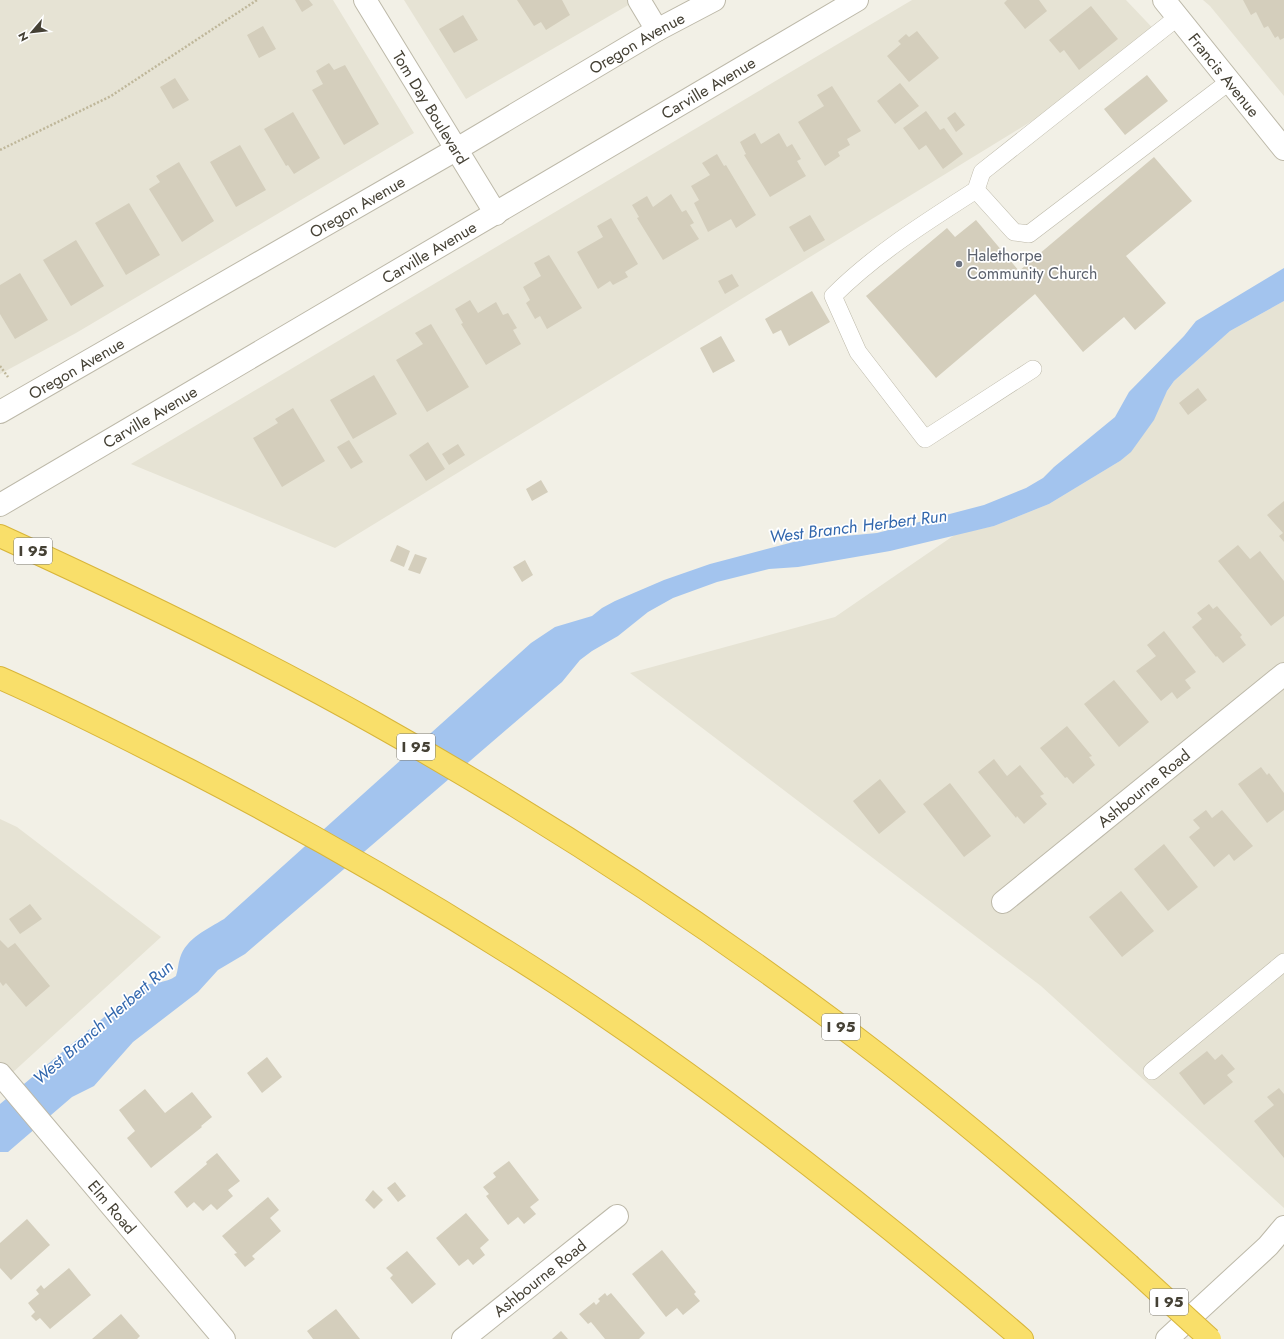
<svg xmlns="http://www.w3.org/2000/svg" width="1284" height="1339" font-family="Jost,sans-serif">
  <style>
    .residential { fill: #e6e3d4 }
    .water { fill: #a3c4ee }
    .building { fill: #d4cebc }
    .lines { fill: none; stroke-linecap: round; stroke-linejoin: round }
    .service-casing { stroke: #bdb9a9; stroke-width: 18 }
    .minor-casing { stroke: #bdb9a9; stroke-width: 24 }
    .tertiary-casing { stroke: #bdb9a9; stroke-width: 24 }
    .motorway-casing { stroke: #d8b53a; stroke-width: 24 }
    .path { stroke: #bfb79a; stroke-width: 2.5; stroke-dasharray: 2 2; stroke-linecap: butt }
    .service { stroke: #fff; stroke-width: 17 }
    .minor { stroke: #fff; stroke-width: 22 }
    .tertiary { stroke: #fff; stroke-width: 22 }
    .motorway { stroke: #f9df6a; stroke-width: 22 }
    .motorway-bridge-casing { stroke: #d8b53a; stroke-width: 24; stroke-linecap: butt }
    .motorway-bridge { stroke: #f9df6a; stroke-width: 22 }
    .worship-dot { fill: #6b7280; stroke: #fff; stroke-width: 1.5 }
    .labels { text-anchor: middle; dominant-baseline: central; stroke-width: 3.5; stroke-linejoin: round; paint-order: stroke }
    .shield { fill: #fff; stroke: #7d7a72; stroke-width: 1 }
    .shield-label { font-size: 15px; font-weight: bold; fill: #454135 }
    .street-label { font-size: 16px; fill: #454135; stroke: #fff }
    .worship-label { font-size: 16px; fill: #5b616d; stroke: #fff; text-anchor: start }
    .water-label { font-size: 17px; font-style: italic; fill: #3267ad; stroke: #fff }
  </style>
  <rect width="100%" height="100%" fill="#f2f0e6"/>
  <!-- residential -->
  <path class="residential" d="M0 0H333L414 133 76 333 0 374Z
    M404 0H637L466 99Z
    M912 0H1126L1164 40 335 548 131 464Z
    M1203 0H1284V96L1210 6Z
    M1284 301V1208L1041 986 630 673 835 617 956 534 994 526 1049 504 1120 461 1174 381 1230 331Z
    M0 819 17 827 161 937 0 1084Z"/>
  <!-- water -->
  <path class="water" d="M1284 268V301L1230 331 1174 381 1167 391 1154 420 1131 452 1120 461 1049 504 994 526 890 551 798 567 769 569 717 582 673 598 648 612 618 636 592 651 580 660 562 682 245 954 218 970 198 992 133 1042 94 1086 72 1097 8 1152H0V1104L139 988C151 981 166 984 176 976 178 970 178 964 180 958 186 938 208 929 224 919L531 643 555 627 592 616 602 608 615 601 664 580 710 564 801 540 877 533 984 505 1026 488 1043 478 1054 467 1115 417 1129 392 1184 336 1196 321Z"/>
  <!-- building -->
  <path class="building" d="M295 0H309L313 5 302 12Z
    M517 0H562L570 15 546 30 541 22 534 26Z
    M1007 0H1039L1047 11 1025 29 1004 3Z
    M1243 0H1284V38L1280 40 1278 36 1275 38 1268 26 1264 28 1256 12 1251 15Z
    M1091 6 1118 39 1079 70 1064 50 1060 53 1049 40Z
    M463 15 478 40 454 53 439 29Z
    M263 26 276 49 259 58 247 35Z
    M917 31 939 58 909 82 887 56 901 44 898 41 906 34 909 37Z
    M329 63 334 70 345 65 379 124 344 145 312 90 323 84 316 71Z
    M1147 75 1168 101 1125 135 1104 109Z
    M175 78 189 100 173 109 160 87Z
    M900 83 919 106 895 124 877 101Z
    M832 86 861 131 847 139 850 145 838 152 840 156 825 166 798 122 824 106 817 95Z
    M926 111 940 130 944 128 963 154 943 169 926 145 919 150 903 128Z
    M293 112 320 158 294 174 288 165 286 166 264 129Z
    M955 112 965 125 956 132 947 118Z
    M755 133 761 144 779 133 787 147 792 144 801 159 797 161 806 176 770 197 744 155 746 154 740 142Z
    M240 145 266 190 236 207 210 162Z
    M717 154 724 166 726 165 756 215 736 228 731 219 708 232 694 203 699 200 691 186 710 175 702 163Z
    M1154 157 1192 201 1126 256 1166 303 1135 330 1124 317 1083 352 1035 294 936 378 866 296 947 228 955 237 976 220 1019 271Z
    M179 162 214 221 182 242 149 189 160 182 156 176Z
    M671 194 682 212 686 210 694 223 690 225 699 239 663 260 637 218 639 217 632 205 647 196 653 207Z
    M129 203 160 255 126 275 95 223Z
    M810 215 825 240 804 252 789 227Z
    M611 218 638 264 625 272 628 277 613 285 610 281 598 289 577 252 603 237 597 226Z
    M76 240 104 286 71 306 43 260Z
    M549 255 582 308 547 329 540 316 535 319 526 303 530 300 523 287 541 276 534 263Z
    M20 273 48 320 15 339 0 314V285Z
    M732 274 739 286 725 294 718 281Z
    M812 291 830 322 789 346 781 330 773 334 765 319Z
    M470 300 478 313 496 302 503 315 508 313 517 328 513 330 521 344 486 365 461 324 463 323 455 309Z
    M431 324 469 387 427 412 396 360 423 344 415 333Z
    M721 336 735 361 713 373 700 348Z
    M374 375 397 414 353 439 330 400Z
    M1198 388 1207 400 1188 415 1179 403Z
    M293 408 325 461 282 487 253 438 278 423 275 419Z
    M349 440 363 462 351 469 337 447Z
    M428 442 445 469 426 481 409 455Z
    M458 444 465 455 449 465 442 454Z
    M541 480 548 492 532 501 526 489Z
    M1284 501V542L1279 536 1283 533 1267 515Z
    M397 545 410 551 404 567 390 561Z
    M1238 545 1250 559 1260 551 1284 581V616L1271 626 1218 561Z
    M415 554 427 558 420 574 408 570Z
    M525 560 533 575 522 582 513 567Z
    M1209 604 1213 609 1217 606 1242 635 1240 637 1246 645 1223 663 1217 656 1216 657 1192 627 1202 619 1197 613Z
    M1164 631 1196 672 1185 680 1191 688 1177 699 1172 692 1161 701 1136 671 1156 656 1147 645Z
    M1114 680 1149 722 1119 747 1084 704Z
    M1067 726 1092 756 1089 757 1095 765 1073 784 1067 777 1065 778 1040 748Z
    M994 759 1007 776 1020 765 1044 794 1040 796 1047 804 1024 824 1017 816 1016 818 978 772Z
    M1261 767 1267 775 1269 773 1284 793V810L1267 823 1238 784Z
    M880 779 906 812 879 834 853 801Z
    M950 783 991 836 964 857 923 804Z
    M1206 810 1212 818 1222 810 1253 846 1234 861 1229 854 1214 867 1189 837 1200 828 1193 820Z
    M1164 844 1198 887 1168 911 1134 869Z
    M1121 891 1154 931 1122 957 1089 917Z
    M30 904 42 919 20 934 9 919Z
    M0 940 8 948 15 943 50 986 26 1007 6 983 3 986 0 982Z
    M1207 1051 1215 1060 1222 1054 1235 1069 1227 1075 1233 1082 1204 1105 1179 1073Z
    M267 1057 282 1077 262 1093 247 1073Z
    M1279 1088 1284 1094V1158L1254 1121 1274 1105 1267 1097Z
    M145 1089 165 1113 192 1092 212 1117 201 1126 202 1127 151 1168 127 1138 135 1131 119 1110Z
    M217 1153 240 1181 228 1190 233 1196 217 1210 211 1204 203 1211 194 1202 187 1208 174 1192 207 1164 206 1162Z
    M509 1161 539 1200 530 1207 536 1214 524 1224 518 1217 508 1225 486 1196 489 1194 483 1187 496 1177 493 1173Z
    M395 1182 406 1196 398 1202 387 1188Z
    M373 1190 383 1200 374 1209 365 1200Z
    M268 1197 279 1210 270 1218 281 1231 252 1256 255 1259 245 1267 234 1254 237 1253 222 1236Z
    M466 1213 489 1240 480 1248 485 1255 473 1265 468 1259 459 1266 436 1238Z
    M27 1219 50 1245 11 1280 0 1268V1243Z
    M662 1250 696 1292 694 1294 700 1301 683 1315 677 1308 666 1317 632 1274Z
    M407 1251 436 1284 412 1304 390 1278 393 1275 386 1268Z
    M69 1268 91 1295 50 1329 40 1318 36 1321 31 1316 35 1312 28 1303 39 1294 36 1290 41 1285 44 1289Z
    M605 1293 607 1296 611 1293 645 1333 639 1339H605L591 1322 588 1324 579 1314 594 1302 596 1305 600 1301 598 1299Z
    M336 1309 360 1339H313L307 1331Z
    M121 1314 140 1336 137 1339H92Z
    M561 1331 568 1339H552Z"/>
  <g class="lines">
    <defs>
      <path id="service" d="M1178 17 982 172 976 190 1014 232 1029 234 1230 81
        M976 190C926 222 875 254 833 296L858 352 925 439 1033 369
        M1152 1071 1284 962"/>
      <g id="minor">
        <path d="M639 0 657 30"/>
        <path id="s1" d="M1003 902 1284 674"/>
        <path id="s2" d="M0 1074 224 1339"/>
        <path id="s3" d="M463 1339 617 1216"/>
        <path d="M1167 1339 1268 1246 1284 1227"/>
      </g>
      <g id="tertiary">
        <path id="s4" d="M365 0 496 214"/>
        <path id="s5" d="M1164 0 1284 149"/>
        <path id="s6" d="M0 412 457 149 657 30 714 0"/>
        <path id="s7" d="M0 505 857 0"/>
      </g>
      <path id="motorway" d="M0 536C127 594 254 655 376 724 545 819 709 926 863 1043 955 1113 1043 1188 1129 1265
        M0 678C64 706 126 738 187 769 315 835 439 907 559 985 721 1092 875 1213 1022 1339"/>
    </defs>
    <!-- service casing -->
    <use href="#service" class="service-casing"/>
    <!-- minor casing -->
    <use href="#minor" class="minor-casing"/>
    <!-- tertiary casing -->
    <use href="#tertiary" class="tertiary-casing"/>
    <!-- motorway casing -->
    <use href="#motorway" class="motorway-casing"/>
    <!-- path -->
    <path class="path" d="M0 150 111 96 257 0
      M0 366 8 377"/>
    <!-- service -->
    <use href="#service" class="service"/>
    <!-- minor -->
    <use href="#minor" class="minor"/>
    <!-- tertiary -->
    <use href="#tertiary" class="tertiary"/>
    <!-- motorway -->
    <use href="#motorway" class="motorway"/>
    <defs>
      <path id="motorway-bridge" d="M1129 1265 1210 1339"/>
    </defs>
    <!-- motorway-bridge casing -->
    <use href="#motorway-bridge" class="motorway-bridge-casing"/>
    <!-- motorway-bridge -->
    <use href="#motorway-bridge" class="motorway-bridge"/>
  </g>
  <!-- markers -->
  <circle class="worship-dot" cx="959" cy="264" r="4"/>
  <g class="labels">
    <!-- shield labels -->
    <g class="shield">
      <rect x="14" y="538" width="38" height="26" rx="3"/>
      <rect x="397" y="734" width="38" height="26" rx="3"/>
      <rect x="822" y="1014" width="38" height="26" rx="3"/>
      <rect x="1150" y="1289" width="38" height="26" rx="3"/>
    </g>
    <g class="shield-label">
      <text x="33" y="551">I 95</text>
      <text x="416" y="747">I 95</text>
      <text x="841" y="1027">I 95</text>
      <text x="1169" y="1302">I 95</text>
    </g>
    <!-- street labels -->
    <g class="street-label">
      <text stroke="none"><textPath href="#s6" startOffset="736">Oregon Avenue</textPath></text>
      <text stroke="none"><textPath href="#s5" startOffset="96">Francis Avenue</textPath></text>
      <text stroke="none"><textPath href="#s7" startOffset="822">Carville Avenue</textPath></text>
      <text stroke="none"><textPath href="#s4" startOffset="126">Tom Day Boulevard</textPath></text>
      <text stroke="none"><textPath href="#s6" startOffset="412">Oregon Avenue</textPath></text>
      <text stroke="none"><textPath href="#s7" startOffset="498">Carville Avenue</textPath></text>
      <text stroke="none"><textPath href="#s6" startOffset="88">Oregon Avenue</textPath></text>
      <text stroke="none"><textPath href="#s7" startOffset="174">Carville Avenue</textPath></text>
      <text stroke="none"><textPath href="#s1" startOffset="181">Ashbourne Road</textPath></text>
      <text stroke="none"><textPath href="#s2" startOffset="174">Elm Road</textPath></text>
      <text stroke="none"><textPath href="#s3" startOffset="98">Ashbourne Road</textPath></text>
    </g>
    <!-- worship labels -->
    <g class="worship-label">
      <text x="967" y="255">Halethorpe<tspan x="967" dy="18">Community Church</tspan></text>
    </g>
    <!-- water labels -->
    <g class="water-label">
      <text transform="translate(858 526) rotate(-7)">West Branch Herbert Run</text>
      <text transform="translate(103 1022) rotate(-41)">West Branch Herbert Run</text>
    </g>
  </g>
  <!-- north arrow -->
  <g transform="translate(32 32) rotate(242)" stroke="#ffffff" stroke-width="3" paint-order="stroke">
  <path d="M0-3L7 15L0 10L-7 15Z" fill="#454135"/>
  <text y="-6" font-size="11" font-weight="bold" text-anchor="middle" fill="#454135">N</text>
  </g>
</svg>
